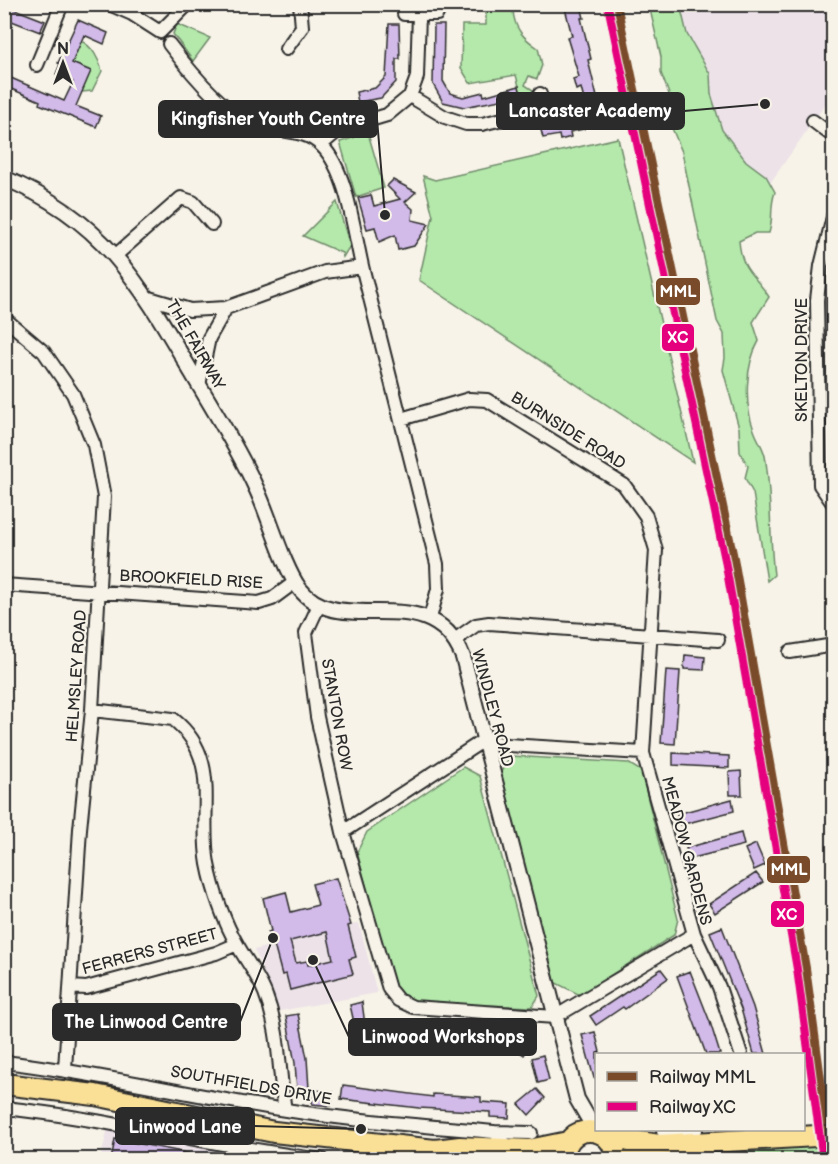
<svg xmlns="http://www.w3.org/2000/svg" width="838" height="1164" font-family="'Balsamiq Sans',sans-serif">
  <style>
    .built { fill: #ece2e8 }
    .green { fill: #b4e9ab; stroke: #708a6b; stroke-width: 1.5 }
    .building { fill: #d2bae9; stroke: #2b2b2b; stroke-width: 1.5; fill-rule: evenodd }
    .lines { fill: none; stroke-linecap: round; stroke-linejoin: round }
    .minor-casing { stroke: #2b2b2b; stroke-width: 16 }
    .tertiary-casing { stroke: #2b2b2b; stroke-width: 18 }
    .trunk-casing { stroke: #2b2b2b; stroke-width: 24 }
    .minor { stroke: #f7f3e8; stroke-width: 12 }
    .tertiary { stroke: #f7f3e8; stroke-width: 14 }
    .trunk { stroke: #fadf96; stroke-width: 20 }
    .rail-1-casing { stroke: #f7f3e8; stroke-width: 12 }
    .rail-2-casing { stroke: #f7f3e8; stroke-width: 12 }
    .rail-1 { stroke: #7a4b2a; stroke-width: 8 }
    .rail-2 { stroke: #e5007d; stroke-width: 8 }
    .labels { text-anchor: middle; dominant-baseline: central; stroke-width: 4.5; stroke-linejoin: round; paint-order: stroke }
    .street-label { font-size: 16px; fill: #2b2b2b; stroke: #f7f3e8 }
    .leader { fill: none; stroke: #2b2b2b; stroke-width: 2 }
    .callout-dot { fill: #2b2b2b; stroke: #f7f3e8; stroke-width: 2 }
    .callout { fill: #2b2b2b; stroke: #2b2b2b; stroke-width: 2 }
    .callout-label { font-size: 18px; text-anchor: middle; font-weight: bold; fill: #fff }
    .line-badge { stroke: #f7f3e8; stroke-width: 2 }
    .badge-label { font-size: 16px; text-anchor: middle; font-weight: bold; fill: #fff }
  </style>
  <rect width="100%" height="100%" fill="#f7f3e8"/>
  <filter id="ink" filterUnits="userSpaceOnUse"><feTurbulence type="fractalNoise" baseFrequency=".0167" numOctaves="2"/><feDisplacementMap in="SourceGraphic" scale="12" xChannelSelector="R" yChannelSelector="G"/><feConvolveMatrix kernelMatrix="1 2 1 2 8 2 1 2 1" color-interpolation-filters="sRGB"/></filter>
  <g filter="url(#ink)">
    <!-- built -->
    <path class="built" d="M675 5H833V93L768 186 740 218Z
      M359 923 377 993 280 1011 254 950Z
      M108 1128 191 1145 266 1159 100 1160Z"/>
    <!-- green -->
    <path class="green" d="M649 5H680L687 34 710 74 711 94 722 130 746 161 766 176 775 192C769 209 774 217 769 233H755L739 241C742 273 754 273 769 297L753 322 759 341C745 365 744 404 754 430 757 439 763 447 765 456 772 495 769 535 774 575L767 581 753 493 745 478 748 466 740 452 739 428 723 370 725 358 724 334 717 321 682 152 666 114 669 94 661 73V57Z
      M486 10H513C514 28 523 38 538 48L542 65 537 79 529 76 525 85 533 90 528 104 524 105 516 75 470 83 461 68 462 25H486Z
      M177 24 210 38 193 61 173 34Z
      M81 41C92 46 99 59 102 71L92 91 82 92 70 68Z
      M368 133 384 188 356 197 340 142Z
      M618 138 693 462 419 280 433 216 423 176 435 180Z
      M337 202 350 246 343 257 342 253 303 236Z
      M511 756 628 763 641 771 678 919 674 935 580 995 554 982 500 773Z
      M463 767 480 776 539 996 532 1007 416 1002 401 998 393 986 357 852 367 832Z
      M824 1145 825 1154 737 1160H663L666 1156Z"/>
    <!-- building -->
    <path class="building" d="M564 4 581 6 584 18H581L591 59 588 60 598 101 585 104 581 88 576 90 573 79 579 77 567 37 572 36Z
      M4 5 45 21 40 32 4 18Z
      M78 20 108 33 104 44 84 35 72 63 91 71 76 106 101 116 96 127 39 104 40 101 4 86V75L64 101 73 82 56 74 60 64 58 63Z
      M389 24H399L400 59H396V82L381 98 358 102 356 92 375 88 386 77Z
      M434 25H444L443 81 450 93 463 97 483 92 484 96 519 86 521 96 464 107 443 102 433 84Z
      M581 116 584 129 570 132 571 137 560 140 559 135 543 138 540 126Z
      M393 180 416 192 405 202 413 209 412 220 429 224 414 246 398 250 395 235 379 242 375 227 367 229 358 198 371 195 374 206 400 199 387 186Z
      M685 655 705 657 704 670 684 669Z
      M666 670 680 671 675 744 661 743Z
      M673 753 729 756V768L673 765Z
      M741 771 742 795H730L729 772Z
      M732 799 734 811 680 825 677 814Z
      M741 833 744 845 689 859 686 848Z
      M756 844 765 865 754 870 745 849Z
      M756 873 763 882 715 913 709 904Z
      M336 878 351 925 348 926 356 957 349 959 353 974 290 990 286 974 282 975 274 945 271 946 268 932 271 931 263 898 286 892 291 912 318 905 312 884ZM327 932 333 959 308 965 307 961 296 963 290 941Z
      M722 927 753 1007 766 1054H754L741 1009 710 932Z
      M661 969 668 978 625 1009 623 1007 596 1025 590 1016Z
      M690 971 710 1022 720 1054H706L677 976Z
      M362 1002 365 1025 355 1027 350 1005Z
      M298 1014 307 1058 309 1089 297 1090 295 1063 286 1016Z
      M516 1032 532 1043 524 1055 508 1044Z
      M595 1032 600 1052 597 1053V1077L594 1078 582 1035Z
      M543 1055 549 1080 538 1083 532 1058Z
      M343 1085 433 1097V1094L481 1097V1102L510 1104 509 1118 490 1117V1112L419 1108 341 1099Z
      M537 1089 545 1098 529 1115 519 1104Z
      M314 1090 333 1092 331 1106 312 1104Z
      M115 1139 198 1155 197 1160H111Z"/>
    <g class="lines">
      <defs>
        <path id="minor" d="M109 4 132 14 160 32 188 4
          M404 14H437
          M169 44C188 69 222 110 250 123 274 134 303 126 322 146 348 172 354 234 363 270 387 368 413 466 437 564L438 589 430 618
          M286 49 302 27 300 4
          M37 65 62 4
          M410 96 417 77 419 14
          M813 121 834 137
          M321 145 340 129 387 115 410 96 445 117 466 124H482L543 109 540 94
          M834 213 821 266 817 300 820 485 834 505
          M116 255 181 198 193 202 212 224
          M149 298 190 310 226 308
          M4 318 44 352 73 394 94 445 104 497 92 710 80 829 65 1069
          M199 385 209 338 226 308 325 272 362 267
          M401 419 469 399 487 400 624 485 646 516 656 550 643 753
          M4 585 259 603 272 599 295 582
          M319 605 306 633 317 717 343 832 389 989 398 1000 413 1007 555 1017 694 934 643 753 508 745 484 740 343 832
          M456 639 476 625 489 623 718 640
          M790 652 834 645
          M92 710 173 719C223 759 198 809 208 864 213 890 224 922 238 946 247 962 258 976 265 993 281 1034 278 1069 285 1110
          M694 934 719 987 741 1054
          M71 987 86 988 216 953 237 944
          M4 1062C99 1073 192 1096 286 1110 355 1121 425 1126 494 1132L510 1149
          M4 1108C112 1119 216 1147 323 1160
          M663 1131 696 1130
          M494 1132 531 1133"/>
        <path id="tertiary" d="M4 178C104 219 140 284 192 373 214 411 238 448 256 488 269 515 283 566 299 588 340 642 430 575 463 657L577 1099 595 1130"/>
        <path id="trunk" d="M4 1084 95 1095 274 1132 381 1144 435 1150 460 1147 529 1150 568 1142
          M608 1137 659 1145 834 1135
          M565 1160C561 1121 618 1122 615 1160
          M630 1160 659 1145"/>
      </defs>
      <!-- minor casing -->
      <use href="#minor" class="minor-casing"/>
      <!-- tertiary casing -->
      <use href="#tertiary" class="tertiary-casing"/>
      <!-- trunk casing -->
      <use href="#trunk" class="trunk-casing"/>
      <!-- minor -->
      <use href="#minor" class="minor"/>
      <!-- tertiary -->
      <use href="#tertiary" class="tertiary"/>
      <!-- trunk -->
      <use href="#trunk" class="trunk"/>
      <defs>
        <path id="rail-1" d="M617 4 734 558 806 968 832 1160"/>
        <path id="rail-2" d="M608 6 725 560 797 969 823 1160"/>
      </defs>
      <!-- rail-1 casing -->
      <use href="#rail-1" class="rail-1-casing"/>
      <!-- rail-2 casing -->
      <use href="#rail-2" class="rail-2-casing"/>
      <!-- rail-1 -->
      <use href="#rail-1" class="rail-1"/>
      <!-- rail-2 -->
      <use href="#rail-2" class="rail-2"/>
    </g>
  </g>
  <g class="labels">
    <!-- street labels -->
    <g class="street-label">
      <text transform="translate(195 345) rotate(60)">THE FAIRWAY</text>
      <text transform="translate(802 360) rotate(-90)">SKELTON DRIVE</text>
      <text transform="translate(568 431) rotate(32)">BURNSIDE ROAD</text>
      <text transform="translate(191 580) rotate(3)">BROOKFIELD RISE</text>
      <text transform="translate(77 676) rotate(-86)">HELMSLEY ROAD</text>
      <text transform="translate(492 708) rotate(75)">WINDLEY ROAD</text>
      <text transform="translate(336 715) rotate(80)">STANTON ROW</text>
      <text transform="translate(686 851) rotate(75)">MEADOW GARDENS</text>
      <text transform="translate(150 952) rotate(-15)">FERRERS STREET</text>
      <text transform="translate(251 1086) rotate(10)">SOUTHFIELDS DRIVE</text>
    </g>
  </g>
  <!-- callouts -->
  <path class="leader" d="M765 104L684 111M385 215L377 119M273 938L240 1022M313 960L349 1037M361 1129L254 1126"/>
  <g class="callout-dot">
    <circle cx="765" cy="104" r="6"/>
    <circle cx="385" cy="215" r="6"/>
    <circle cx="273" cy="938" r="6"/>
    <circle cx="313" cy="960" r="6"/>
    <circle cx="361" cy="1129" r="6"/>
  </g>
  <g class="callout">
    <rect x="497" y="93" width="187" height="36" rx="6"/>
    <rect x="159" y="101" width="218" height="36" rx="6"/>
    <rect x="53" y="1004" width="187" height="36" rx="6"/>
    <rect x="349" y="1019" width="187" height="36" rx="6"/>
    <rect x="116" y="1108" width="138" height="36" rx="6"/>
  </g>
  <g class="callout-label">
    <text x="590" y="117">Lancaster Academy</text>
    <text x="268" y="125">Kingfisher Youth Centre</text>
    <text x="146" y="1028">The Linwood Centre</text>
    <text x="443" y="1043">Linwood Workshops</text>
    <text x="185" y="1133">Linwood Lane</text>
  </g>
  <g class="line-badge">
    <rect x="655" y="277" width="46" height="29" rx="6" fill="#7a4b2a"/>
    <rect x="661" y="323" width="34" height="29" rx="6" fill="#e5007d"/>
    <rect x="766" y="855" width="45" height="29" rx="6" fill="#7a4b2a"/>
    <rect x="770" y="900" width="35" height="28" rx="6" fill="#e5007d"/>
  </g>
  <g class="badge-label">
    <text x="678" y="297">MML</text>
    <text x="678" y="343">XC</text>
    <text x="789" y="875">MML</text>
    <text x="787" y="920">XC</text>
  </g>
  <!-- margin -->
  <rect width="838" height="1164" fill="none" stroke="#f7f3e8" stroke-width="24"/>
  <rect x="12" y="12" width="814" height="1140" fill="none" stroke="#2b2b2b" stroke-width="2" filter="url(#ink)"/>
  <!-- legend -->
  <rect x="595" y="1053" width="210" height="78" fill="#f7f3e8" stroke="#a5a39c" stroke-width="1.5"/>
  <rect x="607" y="1072" width="30" height="9" fill="#7a4b2a" stroke="#a5a39c" stroke-width="1.5"/>
  <text x="649" y="1083" font-size="18" fill="#2b2b2b">Railway MML</text>
  <rect x="607" y="1102" width="30" height="9" fill="#e5007d" stroke="#a5a39c" stroke-width="1.5"/>
  <text x="649" y="1113" font-size="18" fill="#2b2b2b">Railway XC</text>
  <!-- north arrow -->
  <g transform="translate(63 63)" stroke="#f7f3e8" stroke-width="4.5" paint-order="stroke">
  <path d="M0-4.5L10 22L0 15L-10 22Z" fill="#2b2b2b"/>
  <text y="-9" font-size="16" font-weight="bold" text-anchor="middle" fill="#2b2b2b">N</text>
  </g>
</svg>
